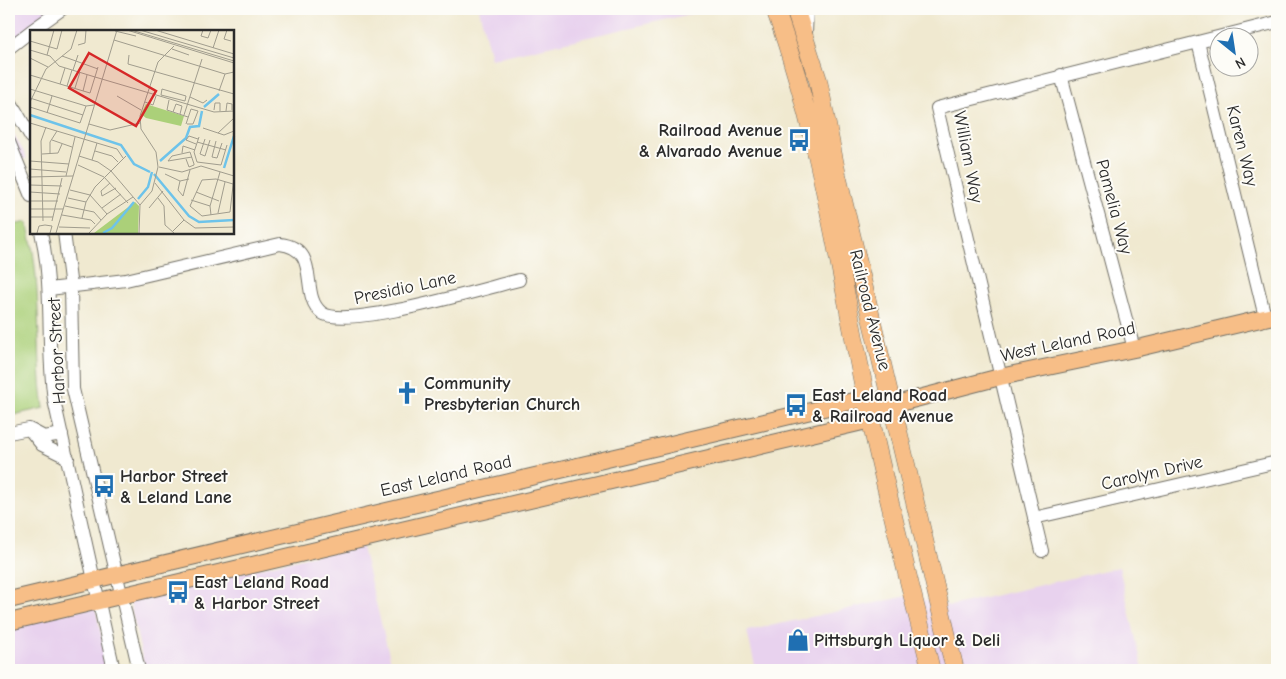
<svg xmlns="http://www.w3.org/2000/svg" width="1286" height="679" font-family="'Comic Neue',sans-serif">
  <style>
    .built { fill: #e8d2ee }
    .green { fill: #abd079; stroke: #6b7e52 }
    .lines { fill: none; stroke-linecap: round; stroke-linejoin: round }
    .minor-casing { stroke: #706e65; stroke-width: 14 }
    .major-casing { stroke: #706e65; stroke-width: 18 }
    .highway-casing { stroke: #706e65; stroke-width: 19 }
    .minor { stroke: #fff; stroke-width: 12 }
    .major { stroke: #f7be87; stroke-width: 16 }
    .highway { stroke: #f7be87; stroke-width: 18 }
    .labels { text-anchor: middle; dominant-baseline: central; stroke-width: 4; stroke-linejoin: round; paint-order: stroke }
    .poi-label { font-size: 18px; font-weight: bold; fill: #2b2b2b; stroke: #fdfcf7; text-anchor: start }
    .street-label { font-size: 18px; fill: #2b2b2b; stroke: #fdfcf7 }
    .inset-river { fill: none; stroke: #6dc3ea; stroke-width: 2.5 }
    .inset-road { fill: none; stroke: #a19d8e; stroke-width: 1 }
    .view { fill: #d62828; fill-opacity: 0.15; stroke: #d62828; stroke-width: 2.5 }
    .inset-edge { fill: none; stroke: #2b2b2b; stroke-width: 2.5 }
  </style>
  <rect width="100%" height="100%" fill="#fdfcf7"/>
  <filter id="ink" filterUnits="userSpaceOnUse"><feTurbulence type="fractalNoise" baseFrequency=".02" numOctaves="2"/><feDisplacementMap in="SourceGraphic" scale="10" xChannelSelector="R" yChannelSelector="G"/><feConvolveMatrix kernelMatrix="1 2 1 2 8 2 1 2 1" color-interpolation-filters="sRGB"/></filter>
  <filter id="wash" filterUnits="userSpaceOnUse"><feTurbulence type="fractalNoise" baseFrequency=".0096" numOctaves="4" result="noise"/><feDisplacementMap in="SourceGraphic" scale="20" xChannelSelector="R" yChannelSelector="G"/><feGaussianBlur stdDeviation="1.12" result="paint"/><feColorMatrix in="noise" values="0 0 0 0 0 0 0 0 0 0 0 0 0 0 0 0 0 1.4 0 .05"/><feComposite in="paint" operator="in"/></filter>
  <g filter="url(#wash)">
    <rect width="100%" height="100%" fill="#f0e9d0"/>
    <!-- built -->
    <path class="built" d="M9 9H67L9 52Z
      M479 9H713L491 59Z
      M9 125 27 158 9 165Z
      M361 544 393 670H145L129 599Z
      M1119 567 1143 670H756L747 631 907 596 950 606Z
      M95 606 109 670H9V626Z"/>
    <!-- green -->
    <path class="green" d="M27 222C43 283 35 346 44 408L9 416V226Z"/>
  </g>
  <g filter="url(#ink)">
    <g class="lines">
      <defs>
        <path id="minor" d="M31 31 62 9
          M806 34 807 9
          M1198 42 1265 317
          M9 48 31 31
          M1061 75 1134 349
          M9 99 31 137
          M9 142 31 196
          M41 232C54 288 46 345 54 400L114 670
          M64 232 71 288 73 389 139 670
          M49 289 126 280 280 244C323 249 298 295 322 313 347 330 485 288 519 280
          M29 429 42 445 68 458
          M31 430 44 437 62 434
          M9 433 29 429
          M1034 518 1277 462
          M1042 551 937 108 1277 22"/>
        <path id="major" d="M9 600 866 398 878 401
          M9 622 871 420 892 405 1000 377 1134 349 1277 315"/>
        <path id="highway" d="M775 9C820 134 839 268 866 398 885 489 909 580 931 670
          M795 9 818 80 837 175 955 670"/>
      </defs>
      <!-- minor casing -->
      <use href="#minor" class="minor-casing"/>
      <!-- major casing -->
      <use href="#major" class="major-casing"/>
      <!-- highway casing -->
      <use href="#highway" class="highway-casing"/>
      <!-- minor -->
      <use href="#minor" class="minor"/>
      <!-- major -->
      <use href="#major" class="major"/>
      <!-- highway -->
      <use href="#highway" class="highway"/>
    </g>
  </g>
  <!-- icons -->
  <defs>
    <symbol id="bus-bare" viewBox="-9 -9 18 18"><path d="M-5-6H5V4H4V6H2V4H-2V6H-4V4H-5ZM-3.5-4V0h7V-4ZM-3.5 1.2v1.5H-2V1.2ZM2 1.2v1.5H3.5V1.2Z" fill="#1f6fb2" stroke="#fdfcf7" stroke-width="2.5" paint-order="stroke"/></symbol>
    <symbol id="church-bare" viewBox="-9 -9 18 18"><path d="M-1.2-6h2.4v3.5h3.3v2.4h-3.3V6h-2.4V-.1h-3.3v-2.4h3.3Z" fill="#1f6fb2" stroke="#fdfcf7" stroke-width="2.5" paint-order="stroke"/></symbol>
    <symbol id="shop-bare" viewBox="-9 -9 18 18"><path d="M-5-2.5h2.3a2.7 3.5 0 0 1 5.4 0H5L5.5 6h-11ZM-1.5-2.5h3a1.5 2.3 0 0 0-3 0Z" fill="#1f6fb2" stroke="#fdfcf7" stroke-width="2.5" paint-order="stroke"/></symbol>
  </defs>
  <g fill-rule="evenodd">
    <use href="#bus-bare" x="783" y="124" width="32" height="32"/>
    <use href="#church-bare" x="391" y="377" width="32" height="32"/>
    <use href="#bus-bare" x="780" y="389" width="32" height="32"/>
    <use href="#bus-bare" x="88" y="470" width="32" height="32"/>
    <use href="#bus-bare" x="162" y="576" width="32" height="32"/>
    <use href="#shop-bare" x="782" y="624" width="32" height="32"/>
  </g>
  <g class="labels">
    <!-- poi labels -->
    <g class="poi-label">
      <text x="782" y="130" text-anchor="end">Railroad Avenue<tspan x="782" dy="21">&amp; Alvarado Avenue</tspan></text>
      <text x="424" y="383">Community<tspan x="424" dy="21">Presbyterian Church</tspan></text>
      <text x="812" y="395">East Leland Road<tspan x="812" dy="21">&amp; Railroad Avenue</tspan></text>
      <text x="120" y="476">Harbor Street<tspan x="120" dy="21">&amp; Leland Lane</tspan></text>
      <text x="194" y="582">East Leland Road<tspan x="194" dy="21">&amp; Harbor Street</tspan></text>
      <text x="814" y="640">Pittsburgh Liquor &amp; Deli</text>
    </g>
    <!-- street labels -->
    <g class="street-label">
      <text transform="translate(1242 146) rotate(76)">Karen Way</text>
      <text transform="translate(968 157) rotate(79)">William Way</text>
      <text transform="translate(1114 207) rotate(75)">Pamelia Way</text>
      <text transform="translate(405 288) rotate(-12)">Presidio Lane</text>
      <text transform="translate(870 310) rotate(76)">Railroad Avenue</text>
      <text transform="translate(1068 342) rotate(-12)">West Leland Road</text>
      <text transform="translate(57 351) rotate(-93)">Harbor Street</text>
      <text transform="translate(1152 473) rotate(-13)">Carolyn Drive</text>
      <text transform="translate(446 476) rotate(-13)">East Leland Road</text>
    </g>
  </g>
  <!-- overview -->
  <g transform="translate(30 30)">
    <rect width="204" height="204" fill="#f0e9d0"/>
    <path d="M116 74 154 86 151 96 116 88 111 84ZM105 172 109 176 108 203H64Z" fill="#abd079"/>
    <path class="inset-river" d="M174 77 189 64M0 85 91 115 104 134 120 142M130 131 156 108 160 97 169 96 172 81M194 138 204 106M124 144 159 186 169 192 204 190M108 169 118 157 122 142M73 203 82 198 104 172"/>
    <path class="inset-road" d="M97 0 204 33M101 0 204 31M110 0 204 28M125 0 204 24M173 0 171 6 178 8 181 0M197 0 194 9 201 11M85 1 106 6M84 10 195 44 204 42M0 11 27 19 32 0M48 15 55 13 56 0M183 18 189 0M142 19 159 25M0 20 20 26 29 36 65 47 184 82 204 81M17 25 24 0M99 25 98 34 204 64M32 26 68 39M0 28 18 37M43 40 48 25M0 45 60 63 68 37M30 54 35 38M37 56 42 40M45 58 50 42M0 59 56 76 64 75M132 59 156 66 155 71 131 65ZM53 61 57 45M189 61 195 44M87 66 111 80M160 67 173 73 177 70M0 68 53 85M139 70 137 80 158 87M0 72 16 39 41 19 47 0M115 72 123 75 126 66M0 77 50 93 56 76M184 80 185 73H190V81M196 81 197 73 202 74V80M143 82 146 74 152 76 150 84M17 83 22 66M154 85 172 29M0 93 87 119 93 128M59 94 80 100 110 93M156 94 161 79 168 81 163 94H157M173 98 194 105 204 101M188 103 204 88M169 107 164 122 167 132 191 135 197 115M175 109 170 124 175 126 180 110M22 110 42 117M186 111 182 127 187 128 192 113M167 112 196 120M166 114 156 110 159 106 168 109M65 121 82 126 88 132M152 123 153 116 165 120M12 124 28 123 32 114M20 124V112L27 101M49 126 68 132 81 141 110 175M156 129 159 137 164 135V134L160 122 142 126 138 131 162 127M62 130 67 113M0 131 39 134M48 135 74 147 98 173M129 137 152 142 171 136 204 146M0 139 36 142M135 144 150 151 159 149M36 146 45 107M0 147 43 146M150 151 148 160 153 166 160 140M80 153 71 161 72 166 86 158M125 153 154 190 165 198 204 197M203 154 186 149 172 150 160 176 172 186 200 182 204 147M0 155 32 156M40 160 60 165 77 184M0 162 30 164M166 162 189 171M38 168 56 172M128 168 134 176 135 195 144 203M161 170 180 176M0 171H28M35 176 64 182 71 190M72 178 91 164M119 178 133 161M0 179H33M188 183 195 152M32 185 61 190 65 194M181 185 180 176 190 142M0 187H23M52 188 56 172 65 157 96 126M13 191 11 111 16 97M22 191 32 148M29 197 60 198M143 201 154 190M7 203 9 196 15 195 22 196 20 203M26 203 87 0M59 203 77 184 103 167M109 203 110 175 122 161 128 137 126 122 111 99 110 86 128 32 144 16"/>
    <path class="view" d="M59 23 126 61 106 96 39 58Z"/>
    <rect width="204" height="204" class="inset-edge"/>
  </g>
  <!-- margin -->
  <rect width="1286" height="679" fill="none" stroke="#fdfcf7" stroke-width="30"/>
  <!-- north arrow -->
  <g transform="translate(1234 52) rotate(150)"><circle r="24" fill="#fdfcf7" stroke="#a9a8a5"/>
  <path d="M0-4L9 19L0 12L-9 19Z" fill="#1f6fb2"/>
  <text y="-8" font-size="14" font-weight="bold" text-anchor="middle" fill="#2b2b2b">N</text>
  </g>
</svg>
